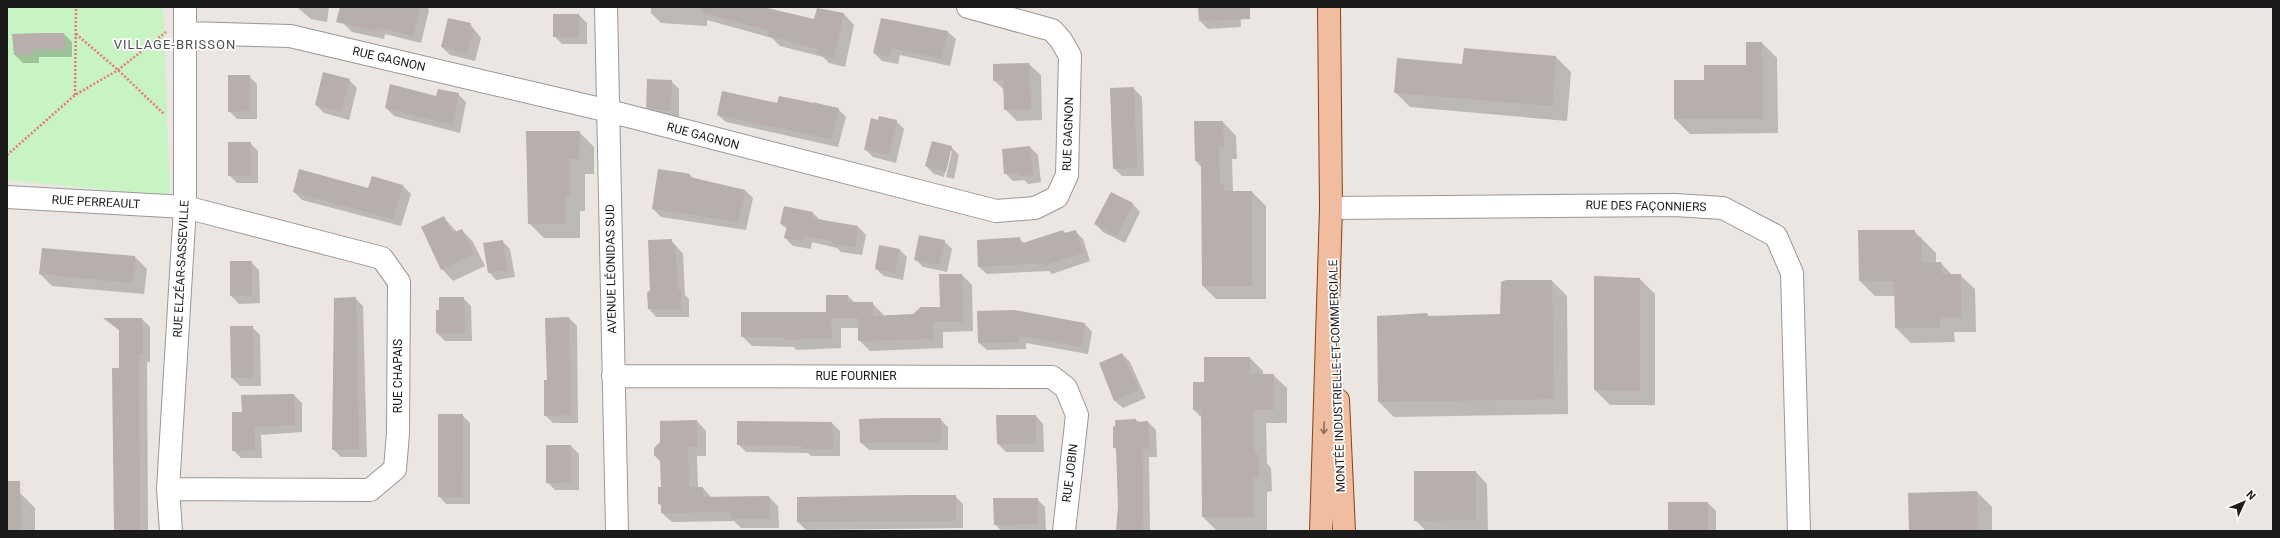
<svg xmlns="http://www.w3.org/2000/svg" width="2280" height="538" font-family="Roboto,sans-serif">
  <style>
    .park { fill: #c8f3c2 }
    .shadow { fill: #0003 }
    .building { fill: #b8aeab }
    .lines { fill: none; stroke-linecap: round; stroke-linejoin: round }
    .minor-casing { stroke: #989898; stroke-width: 24 }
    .major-casing { stroke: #84440f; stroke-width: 24 }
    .path { stroke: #eb7481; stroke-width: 2.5; stroke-dasharray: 2 2; stroke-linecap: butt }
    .minor { stroke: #fff; stroke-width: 22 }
    .major { stroke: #f1bda1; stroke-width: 22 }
    .oneway { stroke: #866c5e }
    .labels { text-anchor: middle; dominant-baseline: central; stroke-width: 3.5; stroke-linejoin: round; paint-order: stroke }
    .street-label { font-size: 12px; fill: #1b1b1b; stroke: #fff }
    .neighbourhood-label { font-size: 13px; letter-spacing: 1px; fill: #4e4e4e; stroke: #fff }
  </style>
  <rect width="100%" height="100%" fill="#ece6e2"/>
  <!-- park -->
  <path class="park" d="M7 7H163L170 196 7 180Z"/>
  <!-- shadow -->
  <path class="shadow" d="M289 7H329L327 22 311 19 298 8Z
    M347 7H427L429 10 421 43 385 34 384 39 352 32 344 24Z
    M651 7H761L815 21 818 9 844 14 854 25 845 67 829 63 823 57 780 46 772 38 707 20V26L661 23 651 13Z
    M1199 7H1240L1241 27 1208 29 1200 21Z
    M579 15 587 23V44H562L554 36Z
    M470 24 481 38 475 61 450 55 442 47Z
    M948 32 956 39 950 66 900 55 898 64 882 61 874 53Z
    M64 34 72 42V57H39V63H23L15 55 13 35Z
    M1762 43 1777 58 1778 133 1690 134 1675 119 1705 81 1747 66Z
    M1556 57 1571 72 1567 121 1410 107 1395 92 1463 65Z
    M994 64H1029L1041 75 1042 120 1017 121 1005 109 1004 90 994 80Z
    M249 76 257 84V119H237L229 111Z
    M349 80 357 88 349 120 324 113 316 105Z
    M671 81 679 89V119L655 115 647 107Z
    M1134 89 1142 97 1144 176H1122L1114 168Z
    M458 94 466 102 460 133 394 116 386 108Z
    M814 102 838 109 846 117 838 147 726 122 718 115 778 105 814 104Z
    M879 121H896L904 129 896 163 873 157 865 149Z
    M1223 122 1236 136 1237 159H1232L1233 192H1252L1266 206V299H1216L1203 286 1202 168 1196 161Z
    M579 132 594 147V174H585V211H580V238H544L529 223Z
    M250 143 258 151V183H237L229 175Z
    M951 147 959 155 954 179 946 177 952 151H950L944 177 934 174 926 166Z
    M1030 147 1038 155 1041 182 1028 184 1024 180 1013 181 1005 173Z
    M690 175 694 179 745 190 753 198 746 230 661 217 653 209Z
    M403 186 411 194 401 226 302 200 294 192 369 190Z
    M1111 193 1133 204 1140 212 1125 243 1103 232 1095 224Z
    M813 213 820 220 858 227 866 235 862 255 841 252 837 248 812 242 811 249 793 246 785 238 787 229 781 224Z
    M444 218 457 232 462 230 473 242 485 266 453 281 442 269Z
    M1063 231 1066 234 1075 231 1083 239 1090 261 1052 274 1049 271 987 274 979 267 1019 238 1024 243Z
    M1859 231H1914L1936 253V263H1941L1952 275H1960L1975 289 1976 332H1954L1955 342 1911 343 1896 328 1895 296H1875L1860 281Z
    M671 240 683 254 685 295 689 299V317H656L649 309 651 290Z
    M502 241 510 249 515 277 496 280 489 272Z
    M944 241 952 249 947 272 923 267 915 259Z
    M43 249 135 257 147 269 144 294 52 286 40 274Z
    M900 250 907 257 903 280 884 276 876 269Z
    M251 262 259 270 260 303 239 304 231 296Z
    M962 275 972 285 973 331 943 332V348L870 351 859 340V328H841V348L796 350 794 347 752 346 742 336 827 313 848 296 855 303H872L883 314V316L914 315 941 308Z
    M1595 277 1640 279 1655 294V405H1610L1595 390Z
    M1552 281 1567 296 1568 414 1394 417 1379 402 1427 314 1430 317 1501 315Z
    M355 298 363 306 367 457H341L333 449Z
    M463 298 471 306 472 341H445L437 333V311Z
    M569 318 577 326 578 423H553L545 415Z
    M106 319H142L150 327V362H147L148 531H114L120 331Z
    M1085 324 1092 332 1088 354 1026 343V349L987 350 979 343Z
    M252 327 260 335 261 386H240L232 378Z
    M1122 354 1130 362 1146 398 1123 408 1115 401 1104 375Z
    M1250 358 1263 371V375H1273L1287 388V423H1266L1267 463 1271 468 1272 491 1267 492V530H1216L1203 517 1202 418 1194 410V383H1205Z
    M294 395 302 403V432L261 435 262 458H241L233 450 243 413Z
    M462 415 470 423V504H446L439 496Z
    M997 416H1036L1043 424 1044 452H1006L998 444Z
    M940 419 948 427V450H869L861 443Z
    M1136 420 1139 422H1148L1156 430 1157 457H1149L1150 531H1117L1119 507 1117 450 1114 447Z
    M697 421 706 431V456H697L698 488H703L712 498 769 497 778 506 779 528H741L734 521 672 522 662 513V507L659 504 662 488Z
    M832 423 840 431V456H811L808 453 746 452 738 444Z
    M571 446 579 454V490H555L547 482Z
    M1476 472 1487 484 1488 531H1426L1415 520Z
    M1977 492 1992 507V531H1910Z
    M20 493 35 508V531H7V494Z
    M955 496 963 504V528L806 530 798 522V498Z
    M1037 499 1045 507 1046 531H1001L995 524Z
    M1708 503 1716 511V531H1669Z"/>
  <!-- building -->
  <path class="building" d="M340 7H420L413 36 377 27 376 31 336 22Z
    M701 7H763L814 19 817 8 844 13 834 58 817 53 818 49 768 36 769 31 763 29 701 12Z
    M1198 7H1250V19L1199 21Z
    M553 14H579V37H553Z
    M448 18 471 23 469 29 474 30 467 54 441 47Z
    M881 18 948 31 942 59 892 48 890 57 873 53Z
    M39 33H64L65 49 31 50V55H14L12 34Z
    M1746 42H1762L1763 119H1674V80H1704V65H1746Z
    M1464 48 1556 56 1552 106 1394 93 1397 58 1462 64Z
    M1029 63 1031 109 1004 110 1003 80 993 81V64Z
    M323 72 350 79 341 112 315 105Z
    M228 75H250V111L228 112Z
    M647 79 672 80 671 111 646 108Z
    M390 84 436 96 438 89 459 93 452 125 385 108Z
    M1134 87 1137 168 1113 169 1110 88Z
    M722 91 777 103 779 96 839 108 831 139 717 115Z
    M879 116 897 120 889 155 864 150 871 118 878 120Z
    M1194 121H1223L1224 146H1219L1220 185H1224V191H1252V286H1202L1201 161H1195Z
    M526 131H580L579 159H570V196H566V224H528Z
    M932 141 952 146 946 172 925 166Z
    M228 142H251V176H228Z
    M1030 146 1033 175 1019 176V172L1004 174 1002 149Z
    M299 169 368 188 372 176 403 185 393 219 293 192Z
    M658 169 686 173 690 174V177L745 190 738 222 652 209Z
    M1111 192 1133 203 1117 236 1094 224Z
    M784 206 813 212 812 218 858 226 855 247 832 244V241L804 235 803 242 784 238 787 225 780 224Z
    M444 216 452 233 462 229 474 254 441 270 421 227Z
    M1063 230 1064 233 1076 230 1083 253 1043 266 1042 263 978 267 977 240 1020 237V244Z
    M1858 230H1915V237H1921L1922 263 1941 262 1942 274H1961V317H1940V328H1895L1894 281H1859Z
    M919 235 945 240 939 265 914 260Z
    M672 239V245H675L678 290H681V310L648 309 647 293 650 290 648 240Z
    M503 240 507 270 488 273 483 243Z
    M879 245 900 249 895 273 875 269Z
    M42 248 135 256 133 283 39 274Z
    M230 261H252V296H230Z
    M939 274H962L963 322H933L934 339 858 341V318H831L832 338 785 340V337H741V312H826V295H848V302H873V316L913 314 921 307H940Z
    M1594 276 1640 278V391L1594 390Z
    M1506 280H1552L1554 399 1378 402 1377 316 1427 313 1428 316 1500 314 1501 282Z
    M356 297 359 449 332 450 334 298Z
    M439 297H464L465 333H436V310H439Z
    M1014 310 1085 323 1081 347 1019 336V342L978 343 977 311Z
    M569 317 571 415 544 416V380H547L545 318Z
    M103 318H142L143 354H139L140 531H114L112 368H119V330Z
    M230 326H253V378H231Z
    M1122 353 1139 390 1114 401 1099 363Z
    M1204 357H1250V374H1274V410H1253L1254 454H1258L1259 478H1253L1254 517H1202L1201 410H1193V382H1204Z
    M294 394 295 425 254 427 255 450 232 451V412H242L241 395Z
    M438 414H463L462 497H438Z
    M996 415H1036V444H997Z
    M885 418H941V443H860L859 419Z
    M1136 419V422L1148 421 1149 449H1142L1143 506 1142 531H1116L1118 507 1116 448H1113V427L1115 426V420Z
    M697 420V447H688L689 487H703V497L769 496 770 519H731V512L661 513V504H658V487H661L660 461 654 455V448L660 442V421Z
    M737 421 832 422 833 449H802V446L737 445Z
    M546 445H571V483H546Z
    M1414 471H1476V520L1414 521Z
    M7 481H20L21 531H7Z
    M1977 491 1978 531H1909L1908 493Z
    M910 495H956V521L797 522V497Z
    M993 498H1038V524L994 525Z
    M1668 502H1708V531H1668Z"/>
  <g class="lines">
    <defs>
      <path id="minor" d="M606 7 617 531
        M187 33 290 36 609 111 996 211 1035 208 1057 197 1067 175 1070 56 1061 40 1052 30 968 7
        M7 197 185 207 382 258 399 282 398 433 395 469 370 490 168 489
        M1331 208 1675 205 1723 208 1776 236 1792 273 1799 531
        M613 376 1052 377 1066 388 1077 415 1064 531
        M171 531 168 489 185 207V7"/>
      <path id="major" d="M1338 400 1344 531
        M1321 531 1331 208 1329 7"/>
    </defs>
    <!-- minor casing -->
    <use href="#minor" class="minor-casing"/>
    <!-- major casing -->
    <use href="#major" class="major-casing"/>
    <!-- path -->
    <path class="path" d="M76 34 118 70 164 114
      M75 95 76 7
      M7 155 75 95 118 70 166 32"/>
    <!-- minor -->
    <use href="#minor" class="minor"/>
    <!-- major -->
    <use href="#major" class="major"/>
  </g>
  <!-- one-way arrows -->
  <defs><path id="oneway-shaft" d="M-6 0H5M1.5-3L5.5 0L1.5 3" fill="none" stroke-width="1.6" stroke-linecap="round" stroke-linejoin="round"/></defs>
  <use class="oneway" href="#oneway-shaft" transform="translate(1324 428) rotate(92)"/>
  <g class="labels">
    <!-- street labels -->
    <g class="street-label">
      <text transform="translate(389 59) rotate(13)">RUE GAGNON</text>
      <text transform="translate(1068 134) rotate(-88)">RUE GAGNON</text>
      <text transform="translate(703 136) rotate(15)">RUE GAGNON</text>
      <text transform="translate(96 202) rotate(3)">RUE PERREAULT</text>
      <text transform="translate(1646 206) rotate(1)">RUE DES FAÇONNIERS</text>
      <text transform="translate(181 269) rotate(-87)">RUE ELZÉAR-SASSEVILLE</text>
      <text transform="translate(611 269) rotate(-91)">AVENUE LÉONIDAS SUD</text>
      <text transform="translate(398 376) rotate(-90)">RUE CHAPAIS</text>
      <text x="856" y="376">RUE FOURNIER</text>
      <text transform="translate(1337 376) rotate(-92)">MONTÉE INDUSTRIELLE-ET-COMMERCIALE</text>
      <text transform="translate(1070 473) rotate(-83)">RUE JOBIN</text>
    </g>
    <!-- neighbourhood labels -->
    <g class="neighbourhood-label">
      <text x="175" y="44">VILLAGE-BRISSON</text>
    </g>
  </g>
  <!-- border -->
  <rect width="2280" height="538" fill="none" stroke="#1b1b1b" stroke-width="16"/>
  <!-- north arrow -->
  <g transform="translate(2244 502) rotate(46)" stroke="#ffffff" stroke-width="3" paint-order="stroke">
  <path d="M0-3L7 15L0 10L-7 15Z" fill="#1b1b1b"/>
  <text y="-6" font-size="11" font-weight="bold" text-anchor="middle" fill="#1b1b1b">N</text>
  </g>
</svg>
